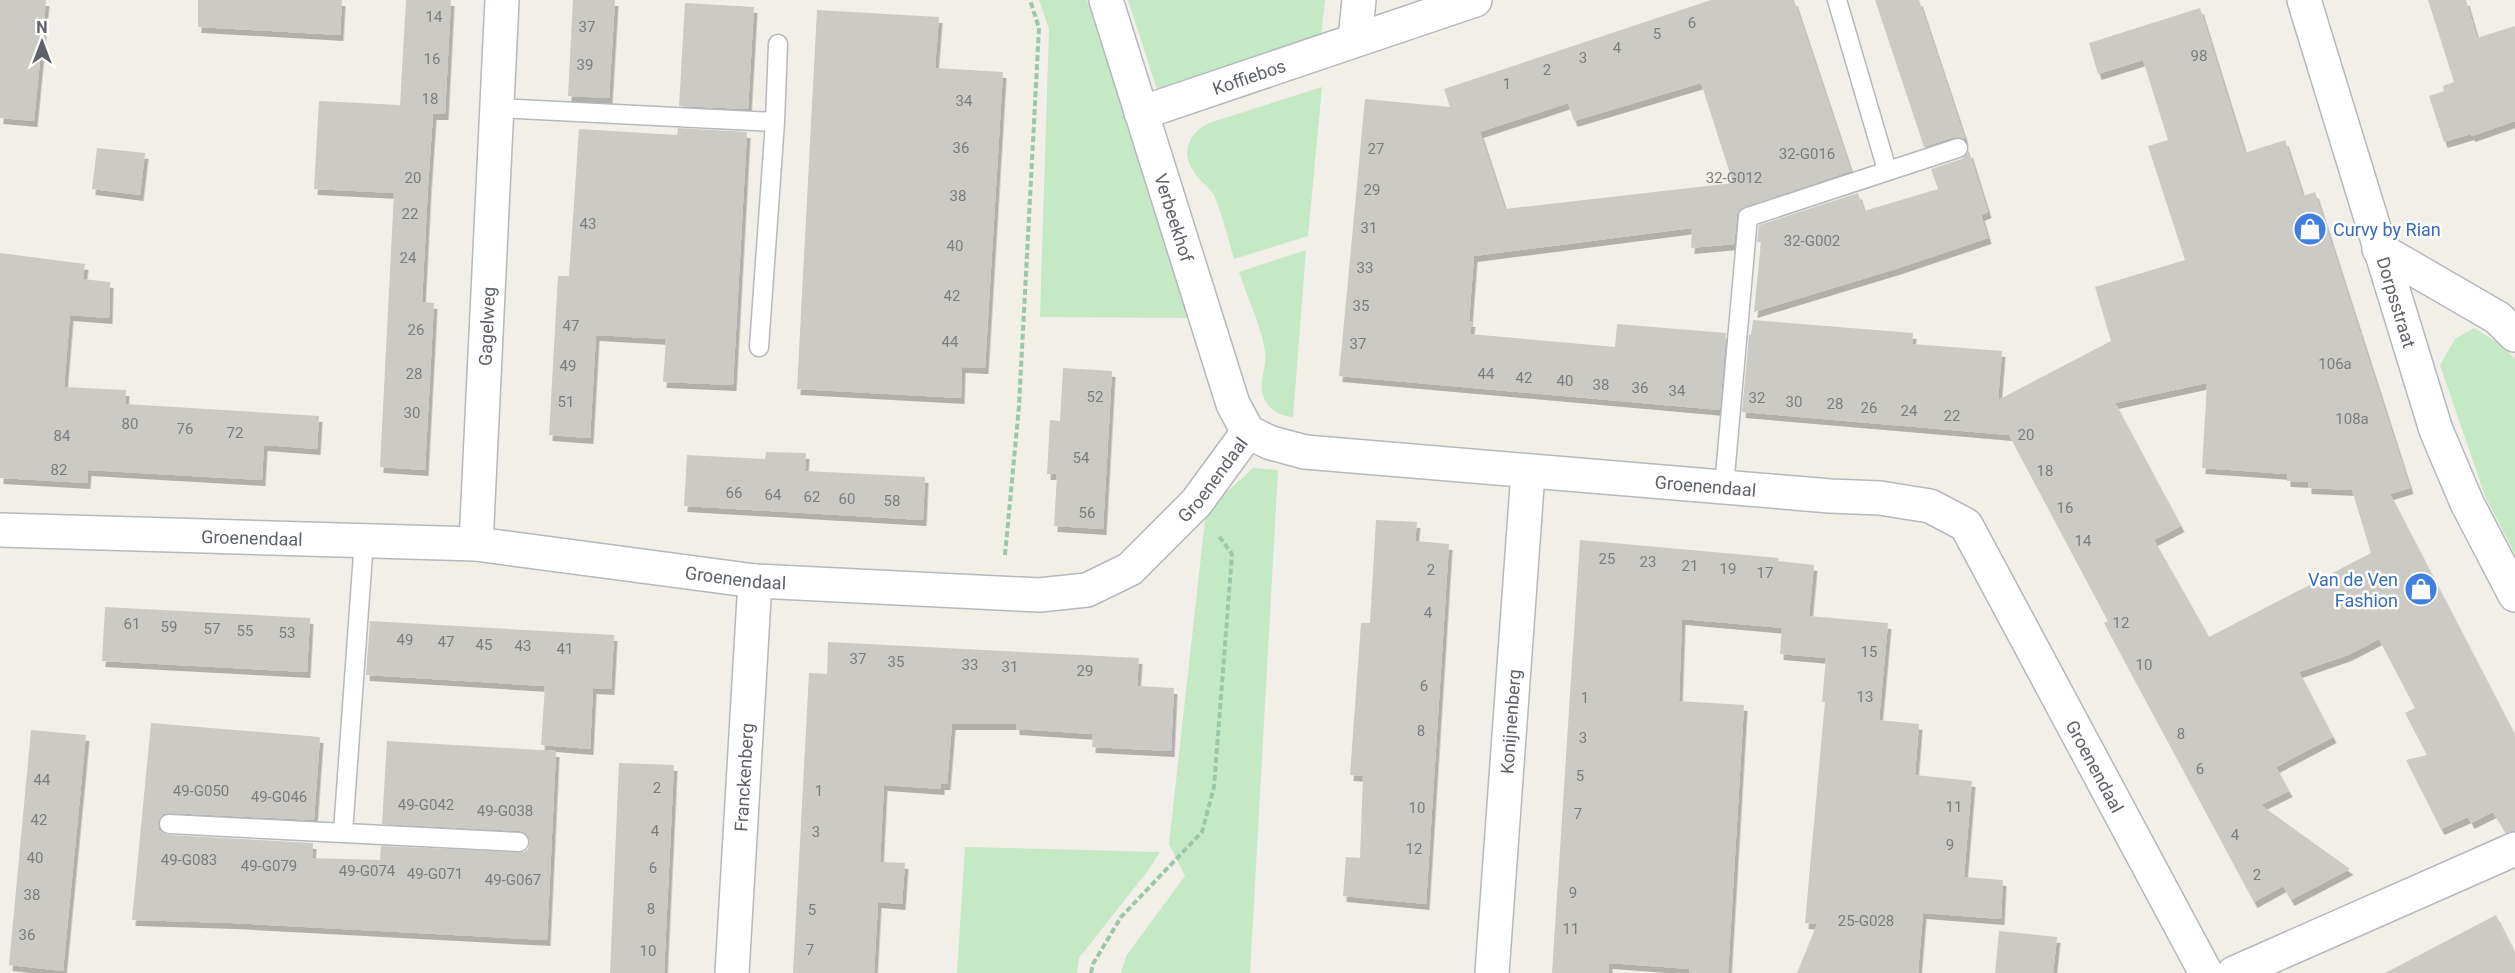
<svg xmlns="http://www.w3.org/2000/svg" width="2515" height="973" font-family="Roboto,sans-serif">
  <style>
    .green { fill: #c5e8c5 }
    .building { fill: #cccac5; fill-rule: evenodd; filter: url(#shadow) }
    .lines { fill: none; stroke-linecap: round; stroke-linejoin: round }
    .service-casing { stroke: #b5b8bc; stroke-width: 21 }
    .minor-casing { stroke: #b5b8bc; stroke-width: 36 }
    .tertiary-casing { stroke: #b5b8bc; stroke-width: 36 }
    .path { stroke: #9cc7a9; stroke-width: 4; stroke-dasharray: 6 3; stroke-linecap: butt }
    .service { stroke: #fff; stroke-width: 18 }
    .minor { stroke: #fff; stroke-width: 33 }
    .tertiary { stroke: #fff; stroke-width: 33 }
    .labels { text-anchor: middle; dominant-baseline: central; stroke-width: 5; stroke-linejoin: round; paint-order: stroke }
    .number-label { font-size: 15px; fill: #7a7d7f }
    .street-label { font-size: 18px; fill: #5f6368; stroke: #fff }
    .shop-label { font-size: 18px; fill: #366cbe; stroke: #fff; text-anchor: start }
  </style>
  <defs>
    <filter id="shadow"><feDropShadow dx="3.5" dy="6" stdDeviation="0" flood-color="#0004"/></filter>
  </defs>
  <rect width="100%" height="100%" fill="#f1efe8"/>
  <!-- green -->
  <path class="green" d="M1039 0H1087L1194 318 1040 317 1049 29Z
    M1128 0H1325L1321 36 1157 89Z
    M1322 87 1308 236 1234 259C1228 238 1223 217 1215 197 1211 188 1202 183 1197 176 1180 156 1186 134 1209 123Z
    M1306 250 1293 417C1280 416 1269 410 1264 398 1257 383 1268 366 1265 351 1261 326 1247 296 1239 272Z
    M2474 328 2502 345 2515 359V554L2485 496 2440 365 2455 339Z
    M1253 468 1278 470 1250 973H1121L1126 956 1185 876 1169 844 1206 511Z
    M965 847 1160 852 1150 868 1079 958 1077 973H957Z"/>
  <!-- building -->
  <path class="building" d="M0 0H46L34 121 0 118Z
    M198 0H342L340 35 198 27Z
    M406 0H451L445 114H433L428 186 422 302 434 303 425 470 380 467 394 193 314 189 319 101 400 105Z
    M573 0H615L609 98 568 96Z
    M1711 0H1794L1851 171 1744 207 1737 215 1734 244 1691 248 1692 228 1474 256 1469 321H1472L1470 334 1615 347 1617 324 1726 333 1720 410 1339 376 1365 99 1450 107 1444 89ZM1701 83 1733 183 1505 209 1480 132 1568 103 1574 121Z
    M1875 0H1919L1965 139 1954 137 1924 147Z
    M2428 0H2466L2477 38 2515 26V121L2472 136 2471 134 2444 142 2429 96 2444 91 2443 86 2454 82Z
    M685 3 754 7 748 109 679 106Z
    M2200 8 2245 153 2285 140 2303 196 2315 192 2410 488 2390 494 2515 735V831L2506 833 2493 812 2471 823 2468 817 2441 829 2406 760 2427 755 2405 713 2415 708 2379 639 2348 655 2299 672 2333 737 2276 767 2289 791 2261 805 2350 869 2291 900 2283 886 2254 902 2104 623 2108 621 2009 435 1742 412 1749 335H1751L1753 320 1913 333 1912 344 2002 351 1998 400 2111 341 2095 287 2185 260 2148 146 2168 140 2143 60 2098 74 2089 43ZM2207 383 2202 468 2287 474V481L2308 482V488L2352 490 2371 553 2209 637 2154 540 2181 526 2115 403Z
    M817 10 939 17 935 68 1003 72 985 368 962 367 961 398 797 389Z
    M678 128 747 132 733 385 663 382 666 339 596 335 590 438 549 435 558 276H569L579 129 677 135Z
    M97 148 145 153 140 195 92 189Z
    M1969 151 1988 212 1981 215 1988 238 1899 268 1754 312 1761 242H1757L1759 225 1858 193 1864 211 1938 189 1931 169 1962 159Z
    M0 253 85 264 83 279 110 282 109 318 70 315 64 387 126 390 125 404 319 416 317 449 264 445 262 480 88 470 87 483 0 478Z
    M1063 368 1112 371 1103 529 1054 526 1057 474H1047L1050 420 1060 421Z
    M766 452 806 453 805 471 925 477 923 520 684 506 687 455 765 459Z
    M1376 520 1417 522 1415 541 1449 544 1426 904 1343 896 1346 857 1360 858 1363 776 1350 775 1361 623H1370Z
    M1580 540 1779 558 1778 561 1814 565 1809 616 1888 623 1879 720 1919 724 1915 775 1972 781 1964 877 2003 880 2001 919 1923 913 1918 973H1797L1817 924 1805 923 1822 734 1825 702H1822L1826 658 1780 654 1782 628 1682 619 1679 701 1744 705 1728 973H1689L1690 969 1609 963V973H1552Z
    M105 607 310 618 307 672 102 661Z
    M370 621 614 635 611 689 593 688 590 749 541 745 545 686 366 675Z
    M828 642 1139 658 1137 686 1174 688 1171 751 1092 747 1093 734 1016 729V724H952L947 784H941V789L884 785 880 862 905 863 902 904 878 902 874 973H793L809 673 827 674Z
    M151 723 320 737 314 820 170 813 163 814 158 823 159 830 168 835 313 843 312 858 380 860 381 846 524 852 528 849 530 842 526 833 520 831 382 824 387 741 556 751 547 940 232 923 132 920Z
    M31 730 86 735 63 971 9 965Z
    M619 763 674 765 664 973H610Z
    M2496 915 2515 953V973H2385Z
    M1999 931 2057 937 2053 973H1995Z"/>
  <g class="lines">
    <defs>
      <path id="service" d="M1837 0 1887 170
        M497 108 775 122
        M759 347 775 122 778 44
        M1724 487 1748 217 1958 148
        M169 824 519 842
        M343 832 364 540"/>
      <g id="minor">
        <path id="s1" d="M1106 0 1233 404 1248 432"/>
        <path d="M1355 39 1359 0"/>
        <path id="s2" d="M1141 113 1475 0"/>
        <path d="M2379 249 2498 318 2515 335"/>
        <path id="s3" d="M0 530 476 544 755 581 1039 595 1087 590 1130 569 1196 503 1248 432 1271 443 1305 452 1830 496 1880 498 1930 506 1966 525 2206 973"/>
        <path id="s4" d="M476 544 502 0"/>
        <path id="s5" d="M732 973 755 581"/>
        <path id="s6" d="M1492 973 1528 472"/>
        <path d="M2234 973 2515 849"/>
      </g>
      <g id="tertiary">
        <path id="s7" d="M2304 0 2436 430 2467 503 2515 595"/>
      </g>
    </defs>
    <!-- service casing -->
    <use href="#service" class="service-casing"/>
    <!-- minor casing -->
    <use href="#minor" class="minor-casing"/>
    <!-- tertiary casing -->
    <use href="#tertiary" class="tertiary-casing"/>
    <!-- path -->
    <path class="path" d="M1005 555 1019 406 1039 28 1030 0
      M1091 973 1093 964 1121 917 1202 832 1214 787 1232 554 1218 535"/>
    <!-- service -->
    <use href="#service" class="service"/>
    <!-- minor -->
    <use href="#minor" class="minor"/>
    <!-- tertiary -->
    <use href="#tertiary" class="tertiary"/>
  </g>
  <!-- icons -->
  <defs>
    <symbol id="shop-disc" viewBox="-11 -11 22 22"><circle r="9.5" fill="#3f7fe0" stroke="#fff"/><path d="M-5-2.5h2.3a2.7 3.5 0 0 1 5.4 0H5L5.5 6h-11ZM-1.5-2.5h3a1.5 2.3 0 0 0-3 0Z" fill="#fff"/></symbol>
  </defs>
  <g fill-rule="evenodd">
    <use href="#shop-disc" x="2291" y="210" width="38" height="38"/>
    <use href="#shop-disc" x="2402" y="570" width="38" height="38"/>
  </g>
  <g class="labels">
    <!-- number labels -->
    <g class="number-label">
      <text x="434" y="17">14</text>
      <text x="1692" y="23">6</text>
      <text x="587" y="27">37</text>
      <text x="1657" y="34">5</text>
      <text x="1617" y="48">4</text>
      <text x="2199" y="56">98</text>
      <text x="1583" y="58">3</text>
      <text x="432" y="59">16</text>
      <text x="585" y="65">39</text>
      <text x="1547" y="70">2</text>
      <text x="1507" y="84">1</text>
      <text x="430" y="99">18</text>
      <text x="964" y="101">34</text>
      <text x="961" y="148">36</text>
      <text x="1376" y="149">27</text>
      <text x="1807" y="154">32-G016</text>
      <text x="413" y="178">20</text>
      <text x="1734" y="178">32-G012</text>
      <text x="1372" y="190">29</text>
      <text x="958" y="196">38</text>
      <text x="410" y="214">22</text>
      <text x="588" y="224">43</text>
      <text x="1369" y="228">31</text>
      <text x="1812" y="241">32-G002</text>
      <text x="955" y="246">40</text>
      <text x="408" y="258">24</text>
      <text x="1365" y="268">33</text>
      <text x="952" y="296">42</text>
      <text x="1361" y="306">35</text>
      <text x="571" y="326">47</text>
      <text x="416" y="330">26</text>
      <text x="950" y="342">44</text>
      <text x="1358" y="344">37</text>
      <text x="2335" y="364">106a</text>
      <text x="568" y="366">49</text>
      <text x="414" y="374">28</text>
      <text x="1486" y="374">44</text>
      <text x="1524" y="378">42</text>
      <text x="1565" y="381">40</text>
      <text x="1601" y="385">38</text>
      <text x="1640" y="388">36</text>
      <text x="1677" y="391">34</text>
      <text x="1095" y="397">52</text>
      <text x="1757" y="398">32</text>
      <text x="566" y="402">51</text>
      <text x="1794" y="402">30</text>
      <text x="1835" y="404">28</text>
      <text x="1869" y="408">26</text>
      <text x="1909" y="411">24</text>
      <text x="412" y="413">30</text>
      <text x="1952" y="416">22</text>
      <text x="2352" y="419">108a</text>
      <text x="130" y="424">80</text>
      <text x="185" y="429">76</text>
      <text x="235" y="433">72</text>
      <text x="2026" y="435">20</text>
      <text x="62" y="436">84</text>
      <text x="1081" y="458">54</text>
      <text x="59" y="470">82</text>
      <text x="2045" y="471">18</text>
      <text x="734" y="493">66</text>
      <text x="773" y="495">64</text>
      <text x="812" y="497">62</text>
      <text x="847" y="499">60</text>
      <text x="892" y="501">58</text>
      <text x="2065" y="508">16</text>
      <text x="1087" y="513">56</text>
      <text x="2083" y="541">14</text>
      <text x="1607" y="559">25</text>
      <text x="1648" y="562">23</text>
      <text x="1690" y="566">21</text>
      <text x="1728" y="569">19</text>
      <text x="1431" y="570">2</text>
      <text x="1765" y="573">17</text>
      <text x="1428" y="613">4</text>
      <text x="2121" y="623">12</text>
      <text x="132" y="624">61</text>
      <text x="169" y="627">59</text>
      <text x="212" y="629">57</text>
      <text x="245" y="631">55</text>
      <text x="287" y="633">53</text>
      <text x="405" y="640">49</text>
      <text x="446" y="642">47</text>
      <text x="484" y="645">45</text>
      <text x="523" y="646">43</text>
      <text x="565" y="649">41</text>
      <text x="1869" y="652">15</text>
      <text x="858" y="659">37</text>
      <text x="896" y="662">35</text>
      <text x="970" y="665">33</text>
      <text x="2144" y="665">10</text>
      <text x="1010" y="667">31</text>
      <text x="1085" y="671">29</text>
      <text x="1424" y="686">6</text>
      <text x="1865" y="697">13</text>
      <text x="1585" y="698">1</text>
      <text x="1421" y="731">8</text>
      <text x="2181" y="734">8</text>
      <text x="1583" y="738">3</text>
      <text x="2200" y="769">6</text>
      <text x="1580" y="776">5</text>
      <text x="42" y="780">44</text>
      <text x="657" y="788">2</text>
      <text x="201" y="791">49-G050</text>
      <text x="819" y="791">1</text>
      <text x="279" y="797">49-G046</text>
      <text x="426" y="805">49-G042</text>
      <text x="1954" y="807">11</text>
      <text x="1417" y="808">10</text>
      <text x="505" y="811">49-G038</text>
      <text x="1578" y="814">7</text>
      <text x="39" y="820">42</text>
      <text x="655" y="831">4</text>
      <text x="816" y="832">3</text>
      <text x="2235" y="835">4</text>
      <text x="1950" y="845">9</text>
      <text x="1414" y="849">12</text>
      <text x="35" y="858">40</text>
      <text x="189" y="860">49-G083</text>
      <text x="269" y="866">49-G079</text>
      <text x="653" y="868">6</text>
      <text x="367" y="871">49-G074</text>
      <text x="435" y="874">49-G071</text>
      <text x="2257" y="875">2</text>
      <text x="513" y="880">49-G067</text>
      <text x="1573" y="893">9</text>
      <text x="32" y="895">38</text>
      <text x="651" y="909">8</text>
      <text x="812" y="910">5</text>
      <text x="1866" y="921">25-G028</text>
      <text x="1571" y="929">11</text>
      <text x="27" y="935">36</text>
      <text x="810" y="950">7</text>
      <text x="648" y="951">10</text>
    </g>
    <!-- street labels -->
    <g class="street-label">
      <text stroke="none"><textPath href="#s2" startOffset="114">Koffiebos</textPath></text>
      <text stroke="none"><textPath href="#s1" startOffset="228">Verbeekhof</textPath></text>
      <text stroke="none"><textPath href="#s7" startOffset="316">Dorpsstraat</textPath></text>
      <text stroke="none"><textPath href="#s4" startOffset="218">Gagelweg</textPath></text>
      <text stroke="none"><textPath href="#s3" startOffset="1260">Groenendaal</textPath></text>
      <text stroke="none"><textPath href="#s3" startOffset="1782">Groenendaal</textPath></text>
      <text stroke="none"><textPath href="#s3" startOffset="252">Groenendaal</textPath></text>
      <text stroke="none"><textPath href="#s3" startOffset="738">Groenendaal</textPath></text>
      <text stroke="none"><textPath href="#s6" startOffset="252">Konijnenberg</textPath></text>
      <text stroke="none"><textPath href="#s3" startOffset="2322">Groenendaal</textPath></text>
      <text stroke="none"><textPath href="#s5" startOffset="196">Franckenberg</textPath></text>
    </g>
    <!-- shop labels -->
    <g class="shop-label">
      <text x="2333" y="229">Curvy by Rian</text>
      <text x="2398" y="579" text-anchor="end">Van de Ven<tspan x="2398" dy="21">Fashion</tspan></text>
    </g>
  </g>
  <!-- north arrow -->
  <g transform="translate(42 42)" stroke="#ffffff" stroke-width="4.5" paint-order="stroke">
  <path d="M0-4.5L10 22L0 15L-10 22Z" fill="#5f6368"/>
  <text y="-9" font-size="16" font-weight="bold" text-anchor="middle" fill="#5f6368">N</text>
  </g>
</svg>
